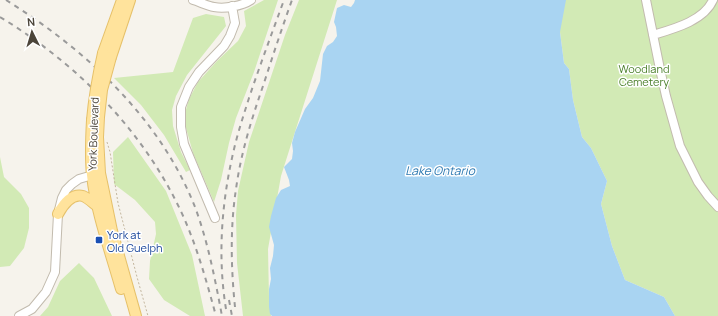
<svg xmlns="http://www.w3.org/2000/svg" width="718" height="316" font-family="Manrope,sans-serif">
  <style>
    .green { fill: #d2eab5 }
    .water { fill: #a9d4f2 }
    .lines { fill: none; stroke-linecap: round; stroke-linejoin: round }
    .minor-casing { stroke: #c2bbae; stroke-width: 10 }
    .major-casing { stroke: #e6c16a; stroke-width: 12 }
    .path { stroke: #c4b79f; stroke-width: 1; stroke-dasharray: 2 2; stroke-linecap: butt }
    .minor { stroke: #fff; stroke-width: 8 }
    .major { stroke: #ffe39c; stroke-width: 10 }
    .rail { stroke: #9a9a9a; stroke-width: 2; stroke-dasharray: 5 5; stroke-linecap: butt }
    .major-bridge-casing { stroke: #e6c16a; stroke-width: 12; stroke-linecap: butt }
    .major-bridge { stroke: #ffe39c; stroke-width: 10 }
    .transit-dot { fill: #1a4fb4; stroke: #fff; stroke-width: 1.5 }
    .labels { text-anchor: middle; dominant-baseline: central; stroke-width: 3; stroke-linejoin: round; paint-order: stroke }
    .park-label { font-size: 11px; fill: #4a7f2a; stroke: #fff }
    .street-label { font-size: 11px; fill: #4b4439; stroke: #fff }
    .transit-label { font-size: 11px; fill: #164399; stroke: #fff; text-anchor: start }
    .water-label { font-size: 12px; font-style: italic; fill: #2e7ab2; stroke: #fff }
  </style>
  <rect width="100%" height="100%" fill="#f6f3ec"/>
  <!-- green -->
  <path class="green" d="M264 0H278L254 72 236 118 229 143 221 180 214 202 193 153 186 128 185 113 189 99 198 82 217 61 238 41 246 26 244 11Z
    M299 0H337L281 176 268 249 269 297 271 316H243L237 263 236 215 238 191 249 142 285 35Z
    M554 0H718V316H675L664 297 625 280 612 246 601 204 607 181 591 148 582 137 573 100 569 69 564 63 560 32Z
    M206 14 224 17 226 26 187 75 176 96 172 110 173 126 181 152 190 170 186 172 164 135 141 105 114 78 173 72 193 18Z
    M128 137 166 191 192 255 205 316H190L164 300 149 279 150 261 156 234 155 222 135 200 114 184 113 152Z
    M0 157 4 177 21 194 29 208V228L24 248 10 266 0 267Z
    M79 263 94 278 112 316H40L48 307 60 281Z"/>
  <!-- water -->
  <path class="water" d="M355 0H566L560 32 564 63 569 69 573 100 582 137 591 148 607 181 601 204 612 246 625 280 664 297 675 316H272L270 314 269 307V289L271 279 270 268 273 256 274 245 269 227 271 216 276 198 281 190 290 186 289 180 284 167 292 159 293 151 292 143 295 132 305 109 313 98 320 81 323 54 327 46 333 42 337 36 336 27 334 22 337 8 344 5 351 7 354 3Z"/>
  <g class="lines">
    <defs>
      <path id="minor" d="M193 0C200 2 207 6 214 7 225 9 242 6 251 0
        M646 0 660 69 666 96 680 146 698 182 708 196 718 207
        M653 35C673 29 704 21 713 0
        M215 218 184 144 181 127V107L189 87 199 72 224 46 230 36 235 23 232 6
        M19 316 32 309 46 292 55 272 58 214 62 198 66 190 72 184 79 179 96 174"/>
      <path id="major" d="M103 53 122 0
        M111 57 130 0
        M99 117 98 137 100 173 104 192 112 231 136 316
        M92 120C91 138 90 157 92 175 96 213 111 253 121 289
        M58 214C63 205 71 193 83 196 88 198 93 203 97 206"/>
    </defs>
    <!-- minor casing -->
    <use href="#minor" class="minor-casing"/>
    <!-- major casing -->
    <use href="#major" class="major-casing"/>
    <!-- path -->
    <path class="path" d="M107 142 110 152 118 203 137 277 148 316"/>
    <!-- minor -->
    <use href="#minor" class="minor"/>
    <!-- major -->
    <use href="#major" class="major"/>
    <!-- rail -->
    <path class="rail" d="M6 0C86 50 160 118 195 207 208 242 215 279 222 316
      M0 17C79 65 146 133 184 218 198 250 207 283 216 316
      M229 300 232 316
      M235 307C231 268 230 228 236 189 241 152 252 118 264 83 273 55 282 28 292 0
      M226 309C217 254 222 198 235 145 239 129 244 114 249 98 260 65 272 33 284 0"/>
    <defs>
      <path id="major-bridge" d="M99 117 102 90 111 57
        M92 120C94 97 98 75 103 53"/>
    </defs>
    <!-- major-bridge casing -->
    <use href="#major-bridge" class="major-bridge-casing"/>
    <!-- major-bridge -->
    <use href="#major-bridge" class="major-bridge"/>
  </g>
  <!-- markers -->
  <rect class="transit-dot" x="95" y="236" width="8" height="8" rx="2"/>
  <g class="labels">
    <!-- park labels -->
    <g class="park-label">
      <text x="644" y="68">Woodland<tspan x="644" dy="13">Cemetery</tspan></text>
    </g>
    <!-- street labels -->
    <g class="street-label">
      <text transform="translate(93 134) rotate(-88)">York Boulevard</text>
    </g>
    <!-- transit labels -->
    <g class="transit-label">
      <text x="107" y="234">York at<tspan x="107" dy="13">Old Guelph</tspan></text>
    </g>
    <!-- water labels -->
    <g class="water-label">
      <text x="440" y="170">Lake Ontario</text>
    </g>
  </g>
  <!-- north arrow -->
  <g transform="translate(32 32) rotate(355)" stroke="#ffffff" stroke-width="3" paint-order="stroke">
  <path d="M0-3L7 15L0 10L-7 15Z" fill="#4b4439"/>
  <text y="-6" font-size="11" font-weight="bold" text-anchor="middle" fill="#4b4439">N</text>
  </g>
</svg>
